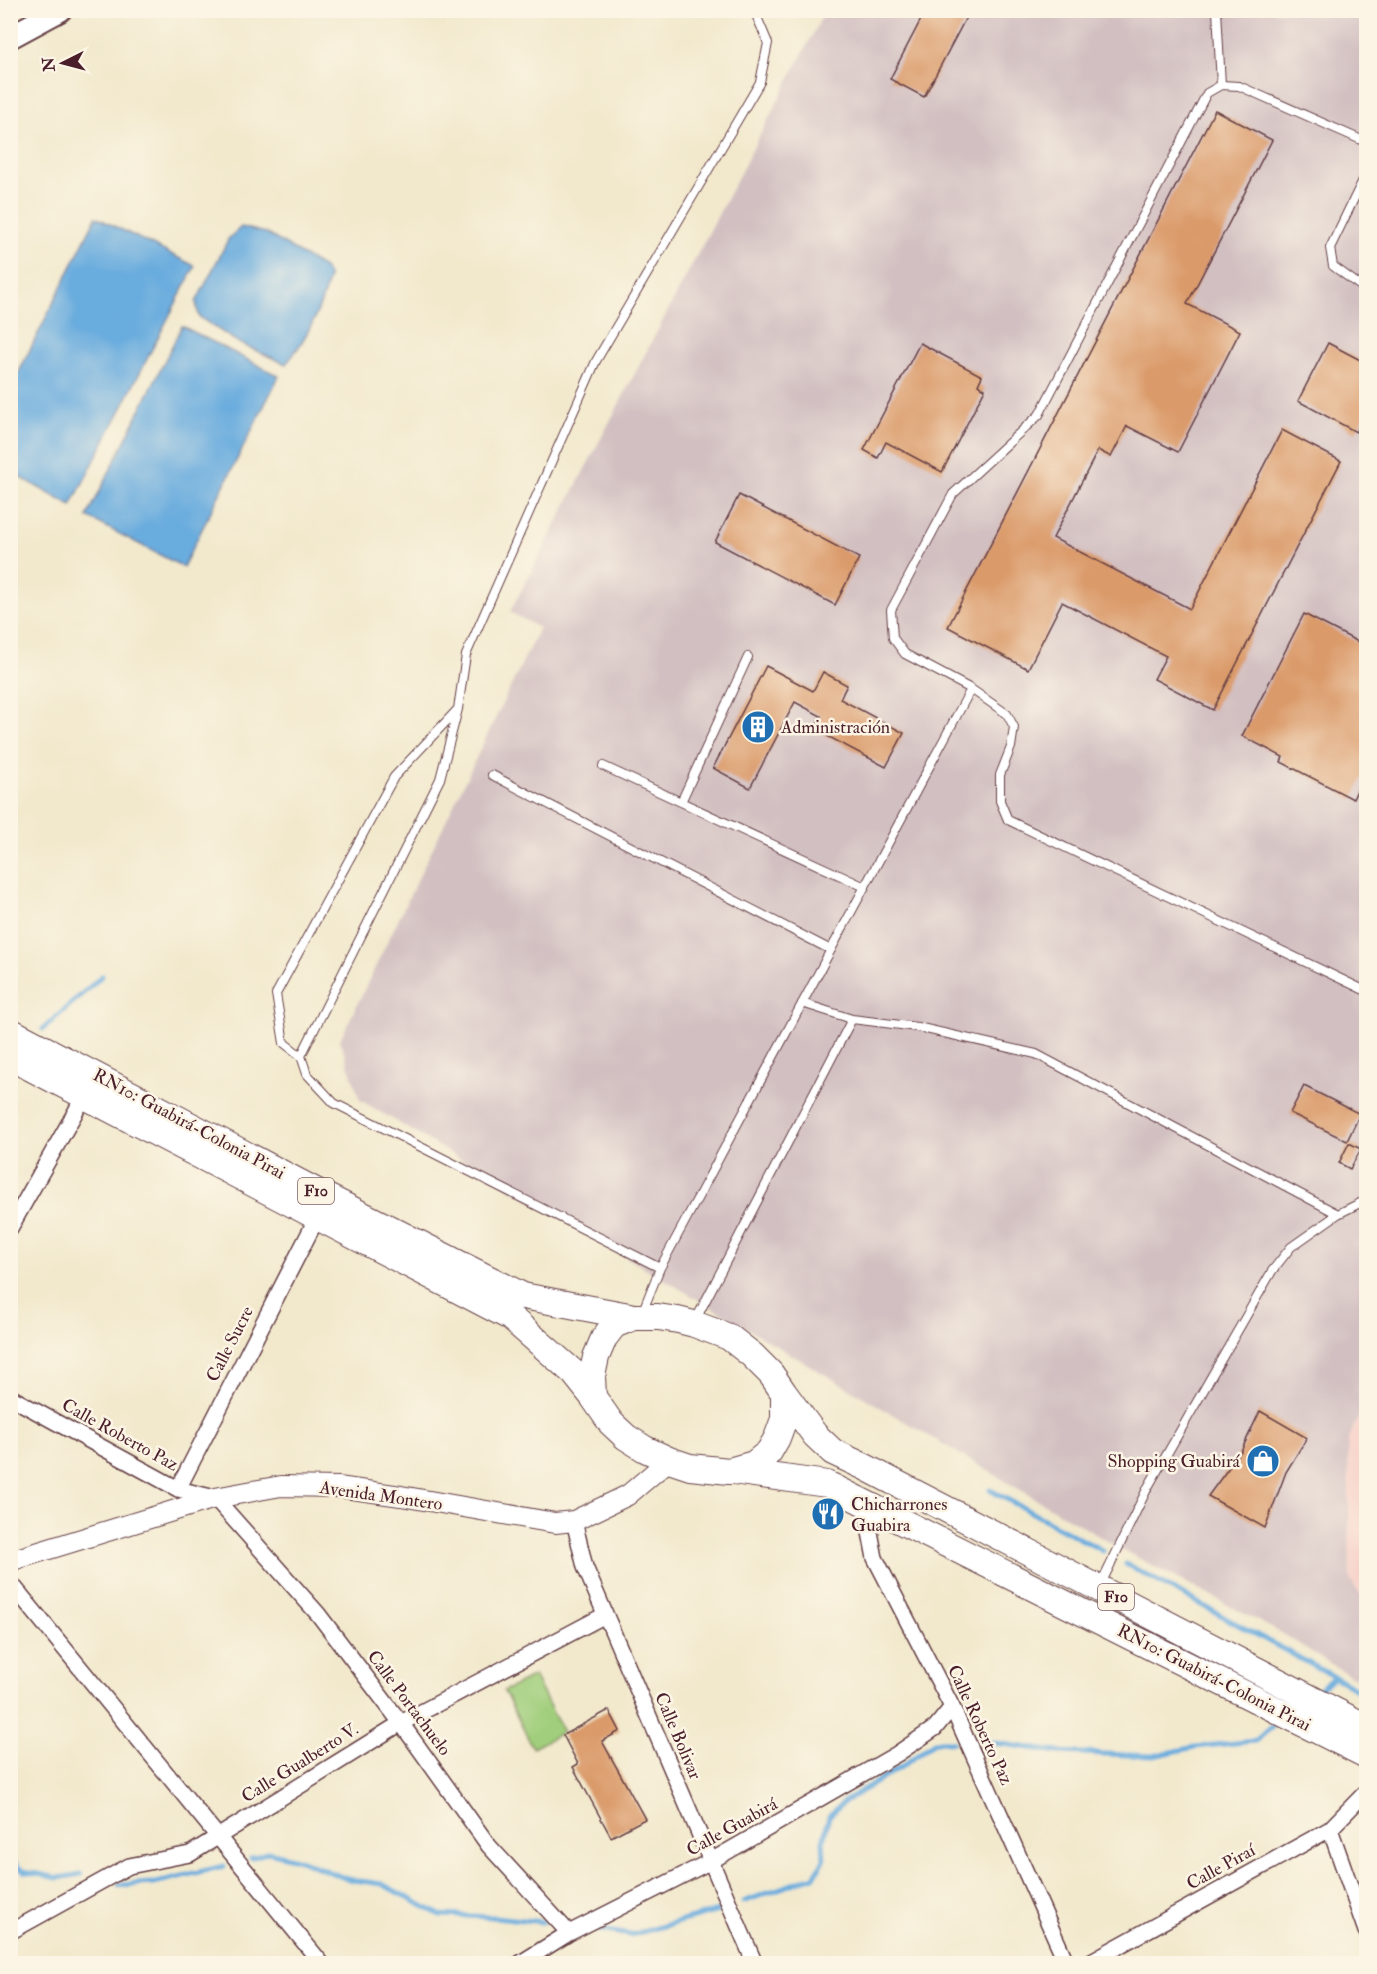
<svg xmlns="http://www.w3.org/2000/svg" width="1377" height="1974" font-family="'IM FELL Double Pica',serif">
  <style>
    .built { fill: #f7d1c9 }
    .industrial { fill: #d2bfc1 }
    .green { fill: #a0ce7b; stroke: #757653; stroke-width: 1.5 }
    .water { fill: #69acde; stroke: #5a6684; stroke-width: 1.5 }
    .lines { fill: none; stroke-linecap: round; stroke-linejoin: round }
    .stream { stroke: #69acde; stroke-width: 5 }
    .building { fill: #da9a69 }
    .service-casing { stroke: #633d43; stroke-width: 10 }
    .minor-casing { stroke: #633d43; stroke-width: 18 }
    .tertiary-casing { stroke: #633d43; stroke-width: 22 }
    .secondary-casing { stroke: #633d43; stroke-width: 26 }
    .trunk-casing { stroke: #633d43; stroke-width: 28 }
    .service { stroke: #fff; stroke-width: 8 }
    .minor { stroke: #fff; stroke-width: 15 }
    .tertiary { stroke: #fff; stroke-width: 20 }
    .secondary { stroke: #fff; stroke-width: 22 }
    .trunk { stroke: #fff; stroke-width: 26 }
    .labels { text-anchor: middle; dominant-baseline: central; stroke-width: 5; stroke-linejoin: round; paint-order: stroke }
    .shield { fill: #fcf5e5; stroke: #7f5f63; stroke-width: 1.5 }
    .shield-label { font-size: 16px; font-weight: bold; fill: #4a1f2b }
    .poi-label { font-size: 18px; fill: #4a1f2b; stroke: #fcf5e5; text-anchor: start }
    .street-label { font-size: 18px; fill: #4a1f2b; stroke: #fcf5e5 }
  </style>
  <rect width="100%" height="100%" fill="#fcf5e5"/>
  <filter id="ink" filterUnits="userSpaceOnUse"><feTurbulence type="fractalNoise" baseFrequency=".0167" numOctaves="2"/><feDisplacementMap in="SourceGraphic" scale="12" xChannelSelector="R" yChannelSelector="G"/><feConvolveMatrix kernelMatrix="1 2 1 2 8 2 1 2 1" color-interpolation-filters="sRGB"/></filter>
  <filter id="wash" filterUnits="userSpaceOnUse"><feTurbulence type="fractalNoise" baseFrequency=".008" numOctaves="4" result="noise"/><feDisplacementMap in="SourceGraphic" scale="24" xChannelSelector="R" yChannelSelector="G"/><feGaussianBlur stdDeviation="1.35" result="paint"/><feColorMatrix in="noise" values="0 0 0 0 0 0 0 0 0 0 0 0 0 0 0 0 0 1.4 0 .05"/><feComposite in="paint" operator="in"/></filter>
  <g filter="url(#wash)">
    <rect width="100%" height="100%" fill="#f2e9cd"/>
    <!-- built -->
    <path class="built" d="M1366 1401V1603L1350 1580 1348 1439Z"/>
    <!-- industrial -->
    <path class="industrial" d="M825 11H1366V1401L1348 1439 1350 1580 1366 1603V1671L1354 1678 1281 1633 1119 1548 360 1100 340 1040 539 628 510 612Z"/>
    <!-- green -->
    <path class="green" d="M534 1676 563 1732 533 1748 504 1691Z"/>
    <!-- water -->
    <path class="water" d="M96 217 195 266 71 506 11 472V388Z
      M241 227 266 233 324 268 329 277C321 308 306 340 286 364L239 343 199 317 196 302 229 238Z
      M182 326 279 376 183 567 87 517Z"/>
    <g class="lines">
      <!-- stream -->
      <path class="stream" d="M43 1029 102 976
        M990 1490 1103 1551
        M1126 1564 1366 1694
        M1315 1693 1334 1677
        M982 1741 1058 1752 1153 1756 1195 1747 1255 1741 1272 1727
        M10 1856 18 1867 24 1871 58 1878 81 1874
        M251 1858 269 1852 300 1860 347 1879 382 1884 440 1915 494 1917 543 1922
        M119 1885 154 1883 224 1866
        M743 1902 814 1876 824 1860 823 1841 829 1816 845 1801 904 1765 934 1742H953
        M600 1930 631 1935 718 1911"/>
    </g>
    <g id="blocks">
      <!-- building -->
      <path class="building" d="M926 10H970L924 97 890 79Z
        M1215 110 1272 140 1187 304 1240 331 1178 452 1127 426 1111 457 1098 450 1053 538 1190 609 1282 430 1341 461 1213 710 1154 679 1166 656 1062 602 1028 669 948 627Z
        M920 343 982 376 978 385 985 389 942 472 886 442 878 458 864 450Z
        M1328 343 1366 363V412L1356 432 1298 401Z
        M739 495 859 558 835 605 715 542Z
        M1304 614 1366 646V771L1353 799 1281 762 1283 757 1242 736Z
        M766 666 813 691 823 672 847 685 840 699 904 733 886 767 814 729 821 716 795 702 750 788 713 768Z
        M1304 1086 1360 1114 1347 1141 1290 1113Z
        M1349 1143 1361 1149 1350 1169 1339 1163Z
        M1260 1411 1307 1438 1286 1472 1265 1528 1208 1496 1241 1451Z
        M609 1710 620 1731 602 1741 645 1819 611 1837 573 1767 578 1764 563 1735Z"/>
    </g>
  </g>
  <g filter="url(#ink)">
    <use href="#blocks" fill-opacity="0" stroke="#633d43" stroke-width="1.5"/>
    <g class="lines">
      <defs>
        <path id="service" d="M1217 10 1221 85
          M1366 142 1239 86 1221 85 1207 93 1039 415 953 494 891 610 893 638 905 654 971 689 1007 714 1014 727 1011 747 1000 775V801L1008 820 1366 991
          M1366 174 1330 248 1333 266 1366 290
          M603 766 865 887
          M492 775 831 950
          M681 802 748 657
          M802 1003 852 1019 917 1027 1036 1054 1338 1214
          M301 1056 284 1043 276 994 394 777 457 710
          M660 1268 334 1103 307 1074 301 1056 440 779 458 709 466 655 596 361 760 82 768 43 754 10
          M642 1313 660 1268 971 689
          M695 1321 852 1019
          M1101 1584 1148 1487 1272 1271 1291 1247 1338 1214 1366 1200"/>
        <path id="minor" d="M10 1228 85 1095
          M10 1397 178 1489 215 1498 318 1614 401 1723 489 1846 569 1933
          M178 1489 318 1216
          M864 1501 875 1558 952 1707 1067 1964
          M574 1521 585 1567 755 1964
          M10 1582 322 1964
          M1330 1829 1366 1931
          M10 1932 129 1866 190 1854 401 1723 605 1615
          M519 1964 569 1933 711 1861 897 1754 935 1728 952 1707
          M1086 1964 1330 1829 1366 1792"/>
        <path id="tertiary" d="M10 1561 215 1498 281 1486 338 1487 401 1496 555 1523 574 1521 628 1495 669 1460"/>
        <path id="secondary" d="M10 37 60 10"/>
        <path id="trunk" d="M10 1031 327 1197 523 1296 634 1317H658L678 1320 694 1324 729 1337 752 1355 771 1374 784 1393V1419L777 1438 769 1452 754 1464 729 1471 690 1467 669 1460 645 1449 626 1437 611 1423 593 1397 592 1376 596 1357 604 1338 614 1325 634 1317
          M10 1057 510 1317 574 1373 593 1397
          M784 1393 815 1435 833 1452 865 1467 1366 1727
          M733 1471 827 1484 1366 1755"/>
      </defs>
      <!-- service casing -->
      <use href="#service" class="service-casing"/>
      <!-- minor casing -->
      <use href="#minor" class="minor-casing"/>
      <!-- tertiary casing -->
      <use href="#tertiary" class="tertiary-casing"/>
      <!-- secondary casing -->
      <use href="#secondary" class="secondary-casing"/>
      <!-- trunk casing -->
      <use href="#trunk" class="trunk-casing"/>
      <!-- service -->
      <use href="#service" class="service"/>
      <!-- minor -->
      <use href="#minor" class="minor"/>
      <!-- tertiary -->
      <use href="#tertiary" class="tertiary"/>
      <!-- secondary -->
      <use href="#secondary" class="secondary"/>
      <!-- trunk -->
      <use href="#trunk" class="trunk"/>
    </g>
  </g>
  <!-- icons -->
  <defs>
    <symbol id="building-disc" viewBox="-11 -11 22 22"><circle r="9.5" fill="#1f6fb2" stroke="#fcf5e5"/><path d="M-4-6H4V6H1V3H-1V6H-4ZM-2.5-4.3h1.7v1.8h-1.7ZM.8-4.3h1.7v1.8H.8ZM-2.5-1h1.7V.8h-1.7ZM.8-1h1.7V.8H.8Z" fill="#fff"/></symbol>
    <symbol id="shop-disc" viewBox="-11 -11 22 22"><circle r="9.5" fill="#1f6fb2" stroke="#fcf5e5"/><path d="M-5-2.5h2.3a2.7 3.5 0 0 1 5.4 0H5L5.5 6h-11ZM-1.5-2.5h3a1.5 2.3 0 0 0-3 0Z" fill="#fff"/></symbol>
    <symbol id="restaurant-disc" viewBox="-11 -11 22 22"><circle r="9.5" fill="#1f6fb2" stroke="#fcf5e5"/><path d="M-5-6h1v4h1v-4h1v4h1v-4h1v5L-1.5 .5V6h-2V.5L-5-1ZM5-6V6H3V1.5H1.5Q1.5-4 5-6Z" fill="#fff"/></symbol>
  </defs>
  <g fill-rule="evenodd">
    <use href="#building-disc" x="739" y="708" width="38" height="38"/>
    <use href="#shop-disc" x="1244" y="1442" width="38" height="38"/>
    <use href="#restaurant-disc" x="809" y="1495" width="38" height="38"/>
  </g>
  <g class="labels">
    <!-- shield labels -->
    <g class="shield">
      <rect x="298" y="1178" width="36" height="26" rx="4.5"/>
      <rect x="1098" y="1584" width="36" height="26" rx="4.5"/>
    </g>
    <g class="shield-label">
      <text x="316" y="1191">F10</text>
      <text x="1116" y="1597">F10</text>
    </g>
    <!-- poi labels -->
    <g class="poi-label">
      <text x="781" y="727">Administración</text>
      <text x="1240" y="1461" text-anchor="end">Shopping Guabirá</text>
      <text x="851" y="1504">Chicharrones<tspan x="851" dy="21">Guabira</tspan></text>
    </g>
    <!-- street labels -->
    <g class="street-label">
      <text transform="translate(189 1124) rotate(28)">RN10: Guabirá-Colonia Pirai</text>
      <text transform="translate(230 1344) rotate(-63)">Calle Sucre</text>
      <text transform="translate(120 1435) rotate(29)">Calle Roberto Paz</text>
      <text transform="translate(381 1496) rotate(8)">Avenida Montero</text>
      <text transform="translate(1214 1678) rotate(27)">RN10: Guabirá-Colonia Pirai</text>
      <text transform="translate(409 1703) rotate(53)">Calle Portachuelo</text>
      <text transform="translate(980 1725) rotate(65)">Calle Roberto Paz</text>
      <text transform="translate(678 1736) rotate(67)">Calle Bolivar</text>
      <text transform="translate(300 1763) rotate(-32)">Calle Gualberto V.</text>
      <text transform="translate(732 1827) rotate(-29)">Calle Guabirá</text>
      <text transform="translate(1221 1867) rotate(-29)">Calle Piraí</text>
    </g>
  </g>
  <!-- margin -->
  <rect width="1377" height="1974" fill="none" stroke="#fcf5e5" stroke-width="36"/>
  <!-- north arrow -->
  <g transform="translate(63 63) rotate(264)" stroke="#fcf5e5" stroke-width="4.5" paint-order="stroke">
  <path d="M0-4.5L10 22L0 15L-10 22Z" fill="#4a1f2b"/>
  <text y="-9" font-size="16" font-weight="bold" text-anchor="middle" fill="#4a1f2b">N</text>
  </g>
</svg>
